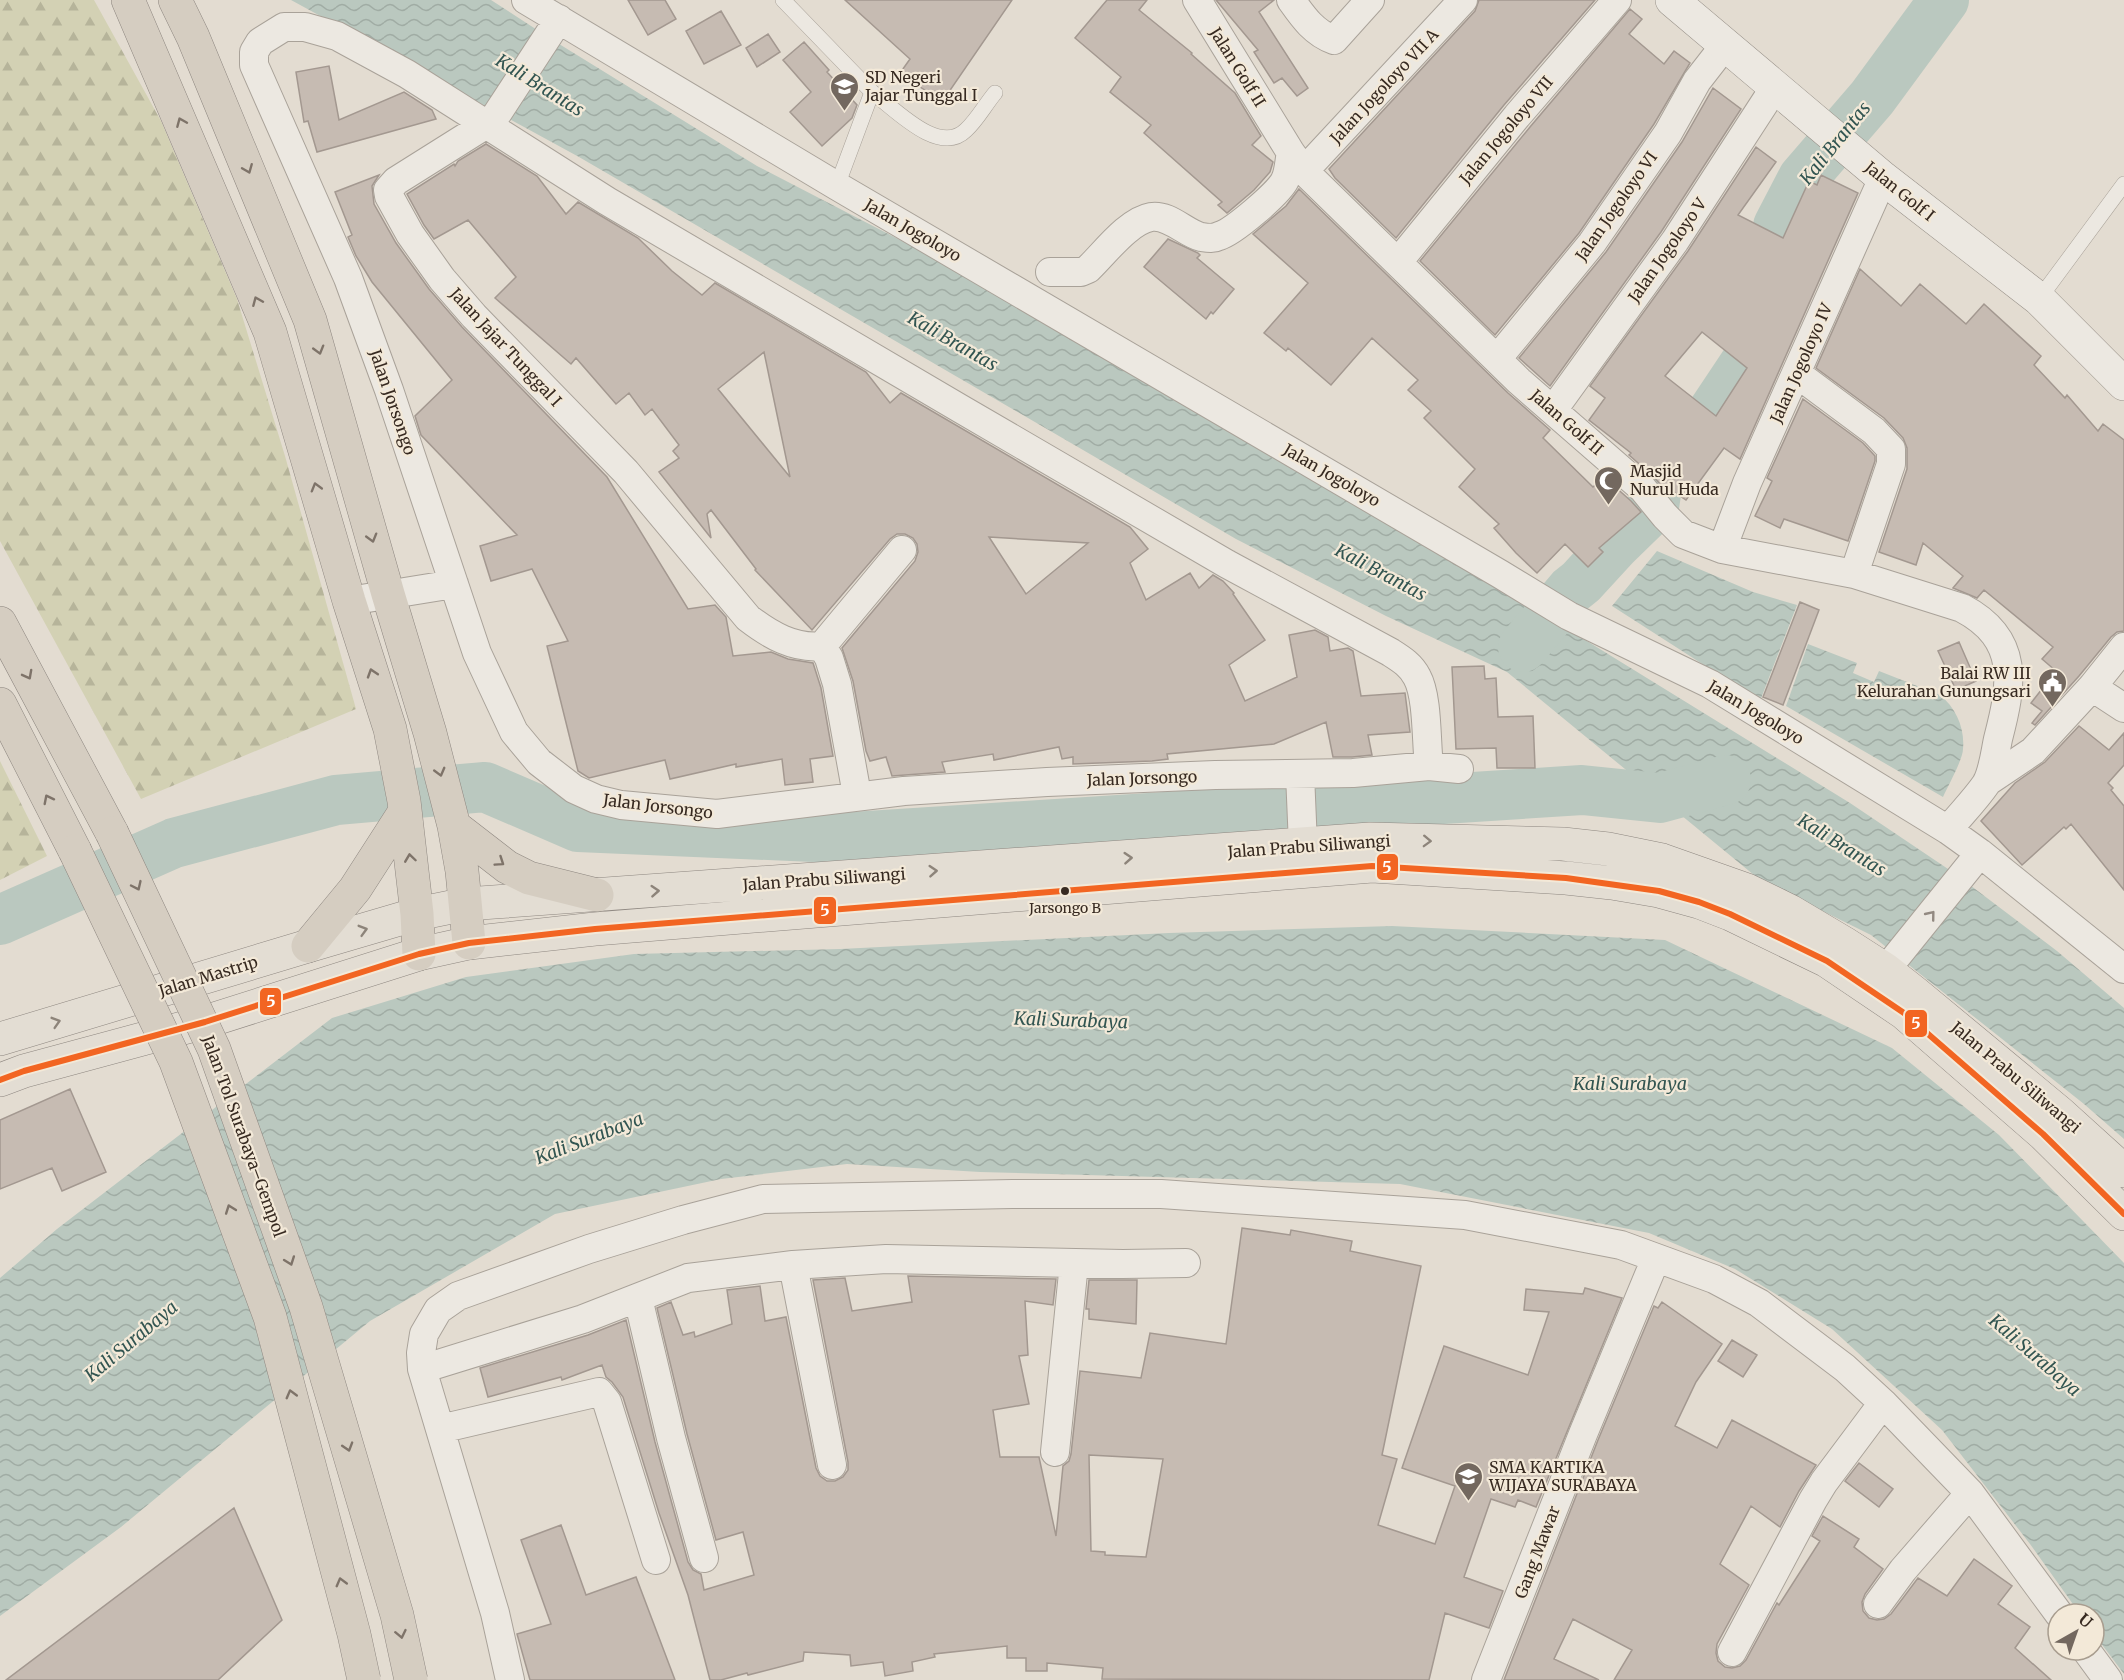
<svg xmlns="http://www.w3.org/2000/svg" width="2124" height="1680" font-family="Merriweather,serif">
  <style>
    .forest { fill: url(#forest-firs) }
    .water { fill: url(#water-waves) }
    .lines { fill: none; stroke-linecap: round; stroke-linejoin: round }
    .river { stroke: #bac8bf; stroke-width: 50 }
    .building { fill: #c6bbb2; stroke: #a39890; stroke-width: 1.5; fill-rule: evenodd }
    .lane-casing { stroke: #a9a299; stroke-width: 16 }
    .street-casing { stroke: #a9a299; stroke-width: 30 }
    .secondary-casing { stroke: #989189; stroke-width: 34 }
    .primary-casing { stroke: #8e8780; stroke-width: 34 }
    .highway-casing { stroke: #8e8780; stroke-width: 34 }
    .lane { stroke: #ece8e1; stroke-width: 15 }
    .street { stroke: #ece8e1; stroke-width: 28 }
    .secondary { stroke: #ece8e1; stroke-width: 33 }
    .primary { stroke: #e3ddd3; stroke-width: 33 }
    .highway { stroke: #d5cdc1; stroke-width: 33 }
    .highway-bridge-casing { stroke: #8e8780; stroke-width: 34; stroke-linecap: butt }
    .highway-bridge { stroke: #d5cdc1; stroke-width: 33 }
    .bus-1-casing { stroke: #f3e9d8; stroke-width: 10 }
    .bus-1 { stroke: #f26522; stroke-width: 6 }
    .oneway { stroke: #7e7369 }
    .oneway2 { stroke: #8d847a }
    .oneway3 { stroke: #928981 }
    .bus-dot { fill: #372a21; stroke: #f3e9d8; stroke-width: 2 }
    .labels { text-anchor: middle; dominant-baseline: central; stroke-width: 4.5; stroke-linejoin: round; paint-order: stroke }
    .bus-label { font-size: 14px; fill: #372a21; stroke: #f3e9d8 }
    .street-label { font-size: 16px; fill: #372a21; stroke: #f3e9d8 }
    .poi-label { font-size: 16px; fill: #372a21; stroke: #f3e9d8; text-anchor: start }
    .water-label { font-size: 18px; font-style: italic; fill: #325551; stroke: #f3e9d8 }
    .line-badge { stroke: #f3e9d8; stroke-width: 2 }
    .badge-label { font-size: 16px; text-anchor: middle; font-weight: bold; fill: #fff }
  </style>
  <defs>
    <pattern id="forest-firs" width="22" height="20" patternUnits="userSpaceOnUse" patternTransform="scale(1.5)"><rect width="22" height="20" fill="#d3d1b4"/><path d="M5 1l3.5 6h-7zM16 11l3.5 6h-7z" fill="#b6b49a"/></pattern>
    <pattern id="water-waves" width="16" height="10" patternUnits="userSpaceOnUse" patternTransform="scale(1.5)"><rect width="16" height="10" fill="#bac8bf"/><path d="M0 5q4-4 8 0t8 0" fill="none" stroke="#a0aca4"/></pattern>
  </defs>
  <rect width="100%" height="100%" fill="#e3dcd1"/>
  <!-- forest -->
  <path class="forest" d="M0 0H94L161 121 237 299 285 456 356 709 141 799 0 541Z
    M0 761 47 856 0 880Z"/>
  <!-- water -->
  <path class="water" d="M291 0H491L551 39 757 166 987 285 1374 510 1850 803 1954 873 2057 951 2124 1008V1139L2084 1104 1871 935 1760 880 1507 672 1386 616 1236 539 579 157Z
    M1657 551 1753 592 1797 605 1760 701 1612 606Z
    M1808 644 1857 663 1853 673 1874 682 1879 671 1940 695C1956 708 1965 728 1963 749 1963 759 1948 786 1943 797L1786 706Z
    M1392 926 1665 940 1892 1048 1999 1135 2124 1263V1674L2094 1634V1614H2080L2030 1544 1942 1430 1832 1329 1735 1269 1649 1233 1400 1184 980 1172 847 1164 721 1179 555 1214 370 1321 121 1527 0 1616V1278L57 1229 332 1018 466 977 634 954 840 949 1169 933Z"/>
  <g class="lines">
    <!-- river -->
    <path class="river" d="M1523 647 1571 590 1581 582 1615 545 1654 507 1658 480 1711 414 1751 354 1774 316 1773 280 1778 226 1803 178 1872 98 1944 0
      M0 920 174 843 336 800 485 787 578 827 837 838 1582 790 1660 798 1726 780"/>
  </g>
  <!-- building -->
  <path class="building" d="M628 0H665L676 19 648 35Z
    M845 0H1012L942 102 900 73 910 59Z
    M1107 0H1147L1139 10 1192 53 1191 54 1235 93 1261 136 1252 145 1273 162 1270 172 1254 190 1227 213 1218 205 1222 202 1144 133 1151 125 1110 92 1121 77 1075 38Z
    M1216 0H1274L1259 12 1308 88 1297 96 1282 78 1274 83 1254 52 1258 50Z
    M1479 0H1595L1504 105 1396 238 1335 178 1329 169 1475 11Z
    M1630 9 1642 19 1629 34 1664 64 1674 51 1690 63 1654 124 1579 233 1495 335 1420 261 1530 127Z
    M721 11 741 45 704 64 686 31Z
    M768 34 780 52 757 67 746 48Z
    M804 42 829 70 827 72 857 105 852 118 822 146 790 112 811 92 783 60Z
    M329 66 339 120 404 92 432 110 436 119 317 152 308 121 304 122 296 72Z
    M1713 88 1741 109 1661 232 1550 386 1519 358 1606 252 1682 142Z
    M486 144 537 176 566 214 578 202 638 238 672 271 702 295 715 283 866 372 890 403 901 393 1130 527 1148 549 1130 563 1146 600 1190 573 1199 588 1213 575 1223 581 1234 593 1233 594 1265 640 1229 665 1245 701 1297 677 1289 635 1315 630 1328 637 1330 651 1348 648 1353 651 1361 696 1405 693 1410 732 1368 735 1372 755 1352 757H1333L1326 722 1274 744 1167 754 1168 759 1152 761 1073 764V757L1062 759 1059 747 994 760 993 754 942 762 945 772 892 776 886 757 870 761 866 751 853 681 842 648 915 561 918 552 917 544 913 538 905 534H897L890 539 812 630 755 570 756 569 711 510 707 514 711 538 659 472 679 458 673 451 679 445 652 409 645 415 629 393 616 404 576 358 571 364 495 298 516 277 468 220 434 239 424 225 407 194 454 164 455 166 458 161ZM764 352 790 477 718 389ZM989 537 1088 543 1026 594Z
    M1756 147 1776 162 1738 215 1783 238 1809 181 1817 185 1821 175 1858 193 1740 459 1724 448 1686 500 1668 488 1665 490 1654 477 1629 455 1631 453 1589 420 1605 398 1590 386 1688 251ZM1702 332 1747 368 1716 416 1665 376Z
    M379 175 372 186 374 204 396 243 429 289 462 327 607 477 688 609 715 605 726 617 733 656 771 652 788 659 813 663 821 688 833 756 810 759 813 782 785 785 782 759 736 767V764L670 779 665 760 589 778 578 771 547 646 568 641 532 569 491 581 480 546 517 535 421 435 415 416 452 380 372 282 356 256 348 237 352 235 335 192Z
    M1299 189 1508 393 1550 430 1543 438 1593 487 1604 477 1631 501 1641 512 1599 548 1603 552 1588 567 1565 544 1537 573 1516 553 1494 528 1499 524 1459 487 1475 469 1424 418 1431 411 1408 390 1418 380 1372 338 1331 385 1288 348 1286 351 1264 333 1308 283 1253 234 1286 206Z
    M1168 239 1198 253 1200 255 1197 258 1234 289 1213 314 1211 312 1206 319 1144 267Z
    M1860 269 1901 306 1920 284 1966 324 1984 304 2041 356 2034 365 2065 398 2067 395 2098 431 2103 424 2124 440V631L2117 632 2111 637 2079 676 2035 725 2032 723 2042 711 2031 703 2056 671 2042 659 2053 647 1984 590 1977 598 1953 588 1963 576 1923 543 1916 565 1879 552 1907 469V448L1903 438 1884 418 1816 368Z
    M1803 399 1863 443 1875 456V461L1848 541 1784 519 1780 528 1755 516 1772 481 1767 478Z
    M1800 602 1819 610 1783 705 1763 697Z
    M1959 642 1976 681 1956 690 1938 651Z
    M1484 666 1485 679 1496 678 1498 717 1533 716 1535 768H1497L1496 748 1456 749 1452 667Z
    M2079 726 2109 750 2124 733V765L2108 783 2113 788 2111 790 2124 806V890L2071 824 2066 829 2064 827 2022 865 1981 821 2015 783 2045 762Z
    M70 1089 106 1172 62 1191 52 1168 0 1189V1120Z
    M1242 1228 1290 1235 1291 1230 1352 1241 1350 1251 1421 1266 1382 1455 1397 1459 1378 1525 1435 1544 1455 1486 1402 1468 1444 1346 1528 1375 1549 1312 1524 1310 1526 1289 1583 1294 1585 1288 1622 1298 1536 1507 1518 1500 1515 1507 1491 1499 1464 1577 1503 1591 1489 1628 1445 1613 1429 1680 1102 1679 1103 1668 1047 1663V1671H1026V1658H1007V1646L934 1654 935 1657 912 1662 913 1671 885 1676 883 1662 851 1666 850 1655 804 1652 803 1661 748 1675 747 1673 721 1680H710L688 1595 659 1513 623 1397 612 1382 606 1377 602 1365 562 1380 561 1377 488 1397 480 1368 588 1335 626 1320 655 1442 688 1562 693 1570 701 1574 704 1590 754 1575 743 1532 716 1540 687 1434 657 1308 671 1302 683 1335 694 1332 695 1337 732 1324 727 1290 760 1286 765 1321 786 1317 816 1468 820 1476 827 1481H835L843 1477 848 1470V1462L813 1280 845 1278 852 1311 912 1302 908 1276 1056 1279 1053 1305 1025 1301 1028 1355 1019 1356 1029 1404 993 1410 1000 1457H1039L1056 1536 1063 1466 1069 1461 1071 1454 1080 1371 1141 1378 1150 1333 1226 1344ZM1089 1455 1163 1459 1146 1557 1105 1555V1552L1091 1551Z
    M1089 1280H1137L1136 1324 1089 1319V1309H1086Z
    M1662 1302 1722 1344 1696 1382 1675 1426 1717 1448 1732 1420 1816 1465 1799 1491 1780 1527 1751 1506 1720 1564 1749 1585 1717 1644 1716 1653 1718 1661 1725 1667 1732 1668 1740 1666 1746 1660 1777 1603 1779 1605 1820 1541 1812 1536 1823 1516 1859 1539 1854 1547 1883 1569 1865 1594 1862 1602 1863 1611 1869 1618 1877 1620 1884 1619 1891 1614 1918 1578 1947 1596 1974 1559 2012 1586 1998 1604 2030 1627 2015 1648 2051 1680H1614L1632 1650 1573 1619 1554 1659 1599 1680H1504L1598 1440 1654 1306 1658 1308Z
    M1732 1340 1757 1355 1743 1377 1718 1361Z
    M1859 1463 1893 1489 1879 1507 1845 1481Z
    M234 1508 282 1620 218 1680H6Z
    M561 1525 586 1595 636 1577 675 1680H530L517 1634 551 1624 521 1540Z"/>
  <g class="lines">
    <defs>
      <path id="lane" d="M783 0 872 92 837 186
        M872 92C894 108 939 157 966 130 977 120 985 105 995 93
        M2039 299 2124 184"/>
      <path id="street" d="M526 0 837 186 1500 574 1569 616 1710 684 1948 830 1980 853 2124 969
        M1197 0 1291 153 1304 171 1519 381 1643 489 1665 516 1683 534 1722 549 1854 574 1962 608C2021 639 2012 685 1998 739 1995 753 1993 772 1986 784 1975 800 1960 815 1948 830
        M1291 0C1303 17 1314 33 1334 40L1370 0
        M559 19 493 120 396 181 388 190 389 196 410 234 442 279 474 316 626 472 748 618C770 635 794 649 822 646
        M1304 171 1463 0
        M1398 262 1517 116 1617 0
        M1050 272H1081L1088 269C1104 254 1128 221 1151 217 1169 214 1185 233 1201 237 1208 238 1213 239 1219 236 1233 232 1279 193 1285 180 1289 172 1289 161 1291 153
        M1497 359 1592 243 1668 133 1697 81 1725 45
        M1796 373 1874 431 1891 449V464L1854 574
        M1553 410 1675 241 1775 87
        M1722 549 1747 483 1883 178
        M349 601 454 584
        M2092 687 2124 708
        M1429 766C1426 742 1428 697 1417 677 1411 665 1401 659 1390 652L1227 564 961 409 607 201 407 74 337 36 305 27H284L260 42 254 52V65L348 278 389 390 477 653 514 732 539 762 574 789 596 799 621 805 717 814 904 791 1047 782 1215 775 1353 773 1429 766 1459 769
        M1300 774 1303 845
        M1987 782 2033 751 2092 687 2124 647
        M857 795 837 684 829 658 822 646 902 550
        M1872 987 1980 853
        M793 1265 832 1465
        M638 1298 671 1438 704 1558
        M422 1369 583 1319 688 1278 793 1265 886 1259 1123 1264 1186 1263
        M440 1429 599 1392 607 1402 656 1560
        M1055 1452 1074 1263
        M1878 1604 1903 1570 1970 1493
        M2086 1650 2108 1680
        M1732 1652 1813 1500 1824 1482 1883 1403
        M510 1680 495 1613 422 1369 421 1353 424 1334 438 1310 458 1296 589 1249 683 1220 763 1199 1012 1194H1161L1465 1215 1621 1245 1714 1279 1759 1303 1845 1368 1883 1403 1970 1493 2059 1614
        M1486 1680 1583 1434 1656 1258"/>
      <path id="secondary" d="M1672 0 1883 178 2039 299 2124 384"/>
      <path id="primary" d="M0 1039 308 946 417 914 466 904 1370 839 1563 844 1608 849 1662 860 1747 890 1790 911 1844 943 1886 970 1914 992 2060 1113 2124 1171
        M0 1080 24 1071 205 1022 419 954 469 943 595 929 1372 866 1566 878 1612 883 1659 891 1699 902 1730 914 1827 961 1904 1013 2043 1134 2124 1214"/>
      <path id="highway" d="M128 0 270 332 349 601 390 729 404 801 417 914 419 954
        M175 0 193 37 310 320 388 594 430 733 454 826 462 871 469 943
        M0 623 112 833
        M0 704 75 851
        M454 826 507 867 529 878 597 895
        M308 946 355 889 404 813"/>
    </defs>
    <!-- lane casing -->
    <use href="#lane" class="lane-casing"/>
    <!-- street casing -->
    <use href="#street" class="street-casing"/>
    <!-- secondary casing -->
    <use href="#secondary" class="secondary-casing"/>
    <!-- primary casing -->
    <use href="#primary" class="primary-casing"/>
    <!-- highway casing -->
    <use href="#highway" class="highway-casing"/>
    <!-- lane -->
    <use href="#lane" class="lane"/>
    <!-- street -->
    <use href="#street" class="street"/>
    <!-- secondary -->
    <use href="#secondary" class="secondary"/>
    <!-- primary -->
    <use href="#primary" class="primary"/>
    <!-- highway -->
    <use href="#highway" class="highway"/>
    <defs>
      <path id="highway-bridge" d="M112 833 214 1049 306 1307 397 1615 411 1680
        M75 851 176 1062 270 1317 354 1634 364 1680"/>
    </defs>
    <!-- highway-bridge casing -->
    <use href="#highway-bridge" class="highway-bridge-casing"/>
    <!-- highway-bridge -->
    <use href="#highway-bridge" class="highway-bridge"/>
    <defs>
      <path id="bus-1" d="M0 1080 24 1071 205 1022 419 954 469 943 595 929 1372 866 1566 878 1659 891 1699 902 1730 914 1827 961 1904 1013 2043 1134 2124 1214"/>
    </defs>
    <!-- bus-1 casing -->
    <use href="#bus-1" class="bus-1-casing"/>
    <!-- bus-1 -->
    <use href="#bus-1" class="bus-1"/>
  </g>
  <!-- one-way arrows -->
  <defs><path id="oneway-chevron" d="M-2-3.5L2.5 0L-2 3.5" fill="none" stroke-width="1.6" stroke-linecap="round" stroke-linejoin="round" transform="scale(1.5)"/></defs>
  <g class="oneway">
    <use href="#oneway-chevron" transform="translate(181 122) rotate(-113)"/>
    <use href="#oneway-chevron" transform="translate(248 169) rotate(68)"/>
    <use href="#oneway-chevron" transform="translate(257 301) rotate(-113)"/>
    <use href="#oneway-chevron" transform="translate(319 350) rotate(74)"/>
    <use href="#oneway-chevron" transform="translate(316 487) rotate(-106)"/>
    <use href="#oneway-chevron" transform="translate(372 538) rotate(74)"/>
    <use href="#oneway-chevron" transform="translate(372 673) rotate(-108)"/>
    <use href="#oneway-chevron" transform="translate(28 675) rotate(62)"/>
    <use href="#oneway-chevron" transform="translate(440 772) rotate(75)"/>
    <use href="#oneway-chevron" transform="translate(48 799) rotate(-117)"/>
    <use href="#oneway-chevron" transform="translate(410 858) rotate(-98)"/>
    <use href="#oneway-chevron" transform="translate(500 862) rotate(34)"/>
    <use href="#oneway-chevron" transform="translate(137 886) rotate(65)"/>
    <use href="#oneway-chevron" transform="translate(230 1209) rotate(-110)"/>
    <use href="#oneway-chevron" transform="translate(290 1261) rotate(70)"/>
    <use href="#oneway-chevron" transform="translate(291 1394) rotate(-105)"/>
    <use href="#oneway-chevron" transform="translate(348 1447) rotate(73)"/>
    <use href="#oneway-chevron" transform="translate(341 1582) rotate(-105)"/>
    <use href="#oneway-chevron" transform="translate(401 1634) rotate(78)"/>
  </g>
  <g class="oneway2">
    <use href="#oneway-chevron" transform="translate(1427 841) rotate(2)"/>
    <use href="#oneway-chevron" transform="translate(1128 858) rotate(-4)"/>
    <use href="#oneway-chevron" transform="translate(933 871) rotate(-4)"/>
    <use href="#oneway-chevron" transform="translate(655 891) rotate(-4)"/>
    <use href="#oneway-chevron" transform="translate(363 930) rotate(-16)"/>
    <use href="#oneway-chevron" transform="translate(56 1022) rotate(-17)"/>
  </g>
  <use class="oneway3" href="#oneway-chevron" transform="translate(1931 915) rotate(-51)"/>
  <!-- icons -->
  <defs>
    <symbol id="school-pin" viewBox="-11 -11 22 30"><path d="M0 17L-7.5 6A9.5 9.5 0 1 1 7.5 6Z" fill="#73685f" stroke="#f3e9d8"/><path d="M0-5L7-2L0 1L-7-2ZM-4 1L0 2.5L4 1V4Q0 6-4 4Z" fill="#fff"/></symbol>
    <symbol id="mosque-pin" viewBox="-11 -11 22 30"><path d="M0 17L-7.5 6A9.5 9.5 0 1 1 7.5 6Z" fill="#73685f" stroke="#f3e9d8"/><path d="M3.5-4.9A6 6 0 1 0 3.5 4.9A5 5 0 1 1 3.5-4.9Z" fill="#fff"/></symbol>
    <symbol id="civic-pin" viewBox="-11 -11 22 30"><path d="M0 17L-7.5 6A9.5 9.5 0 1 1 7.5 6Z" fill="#73685f" stroke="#f3e9d8"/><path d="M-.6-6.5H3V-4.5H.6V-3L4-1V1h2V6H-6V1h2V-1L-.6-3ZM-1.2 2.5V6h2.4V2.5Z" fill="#fff"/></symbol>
  </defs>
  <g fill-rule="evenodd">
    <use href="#school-pin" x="828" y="70" width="33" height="45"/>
    <use href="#mosque-pin" x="1592" y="464" width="33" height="45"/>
    <use href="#civic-pin" x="2036" y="666" width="33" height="45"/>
    <use href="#school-pin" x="1452" y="1460" width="33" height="45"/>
  </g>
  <!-- markers -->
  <circle class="bus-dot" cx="1065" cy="891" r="5"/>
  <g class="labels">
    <!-- bus labels -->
    <g class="bus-label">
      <text x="1065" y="908">Jarsongo B</text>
    </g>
    <!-- street labels -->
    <g class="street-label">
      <text transform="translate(1238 67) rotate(58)">Jalan Golf II</text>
      <text transform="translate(1384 86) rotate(-47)">Jalan Jogoloyo VII A</text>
      <text transform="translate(1506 130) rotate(-50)">Jalan Jogoloyo VII</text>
      <text transform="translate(1900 191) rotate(39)">Jalan Golf I</text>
      <text transform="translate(1616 206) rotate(-55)">Jalan Jogoloyo VI</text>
      <text transform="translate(913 230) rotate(30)">Jalan Jogoloyo</text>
      <text transform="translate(1667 250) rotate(-55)">Jalan Jogoloyo V</text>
      <text transform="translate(506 347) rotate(47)">Jalan Jajar Tunggal I</text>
      <text transform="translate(1801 363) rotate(-66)">Jalan Jogoloyo IV</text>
      <text transform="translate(393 402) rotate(71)">Jalan Jorsongo</text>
      <text transform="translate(1567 422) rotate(41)">Jalan Golf II</text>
      <text transform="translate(1332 475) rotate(30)">Jalan Jogoloyo</text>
      <text transform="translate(1756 712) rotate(31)">Jalan Jogoloyo</text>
      <text transform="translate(1142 778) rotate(-2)">Jalan Jorsongo</text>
      <text transform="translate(658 806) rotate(7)">Jalan Jorsongo</text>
      <text transform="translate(1309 846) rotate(-4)">Jalan Prabu Siliwangi</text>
      <text transform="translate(824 879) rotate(-4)">Jalan Prabu Siliwangi</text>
      <text transform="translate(208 976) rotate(-17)">Jalan Mastrip</text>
      <text transform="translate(2016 1077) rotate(40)">Jalan Prabu Siliwangi</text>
      <text transform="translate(244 1136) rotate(70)">Jalan Tol Surabaya–Gempol</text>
      <text transform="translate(1537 1552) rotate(-69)">Gang Mawar</text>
    </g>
    <!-- poi labels -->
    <g class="poi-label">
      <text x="865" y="77">SD Negeri<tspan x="865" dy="18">Jajar Tunggal I</tspan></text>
      <text x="1630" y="471">Masjid<tspan x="1630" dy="18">Nurul Huda</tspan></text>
      <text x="2031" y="673" text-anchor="end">Balai RW III<tspan x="2031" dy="18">Kelurahan Gunungsari</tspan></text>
      <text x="1489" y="1467">SMA KARTIKA<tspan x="1489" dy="18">WIJAYA SURABAYA</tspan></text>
    </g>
    <!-- water labels -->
    <g class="water-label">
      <text transform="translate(540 85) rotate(32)">Kali Brantas</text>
      <text transform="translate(1835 143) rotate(-51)">Kali Brantas</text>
      <text transform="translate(953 341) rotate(30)">Kali Brantas</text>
      <text transform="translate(1381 572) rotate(28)">Kali Brantas</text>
      <text transform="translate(1842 845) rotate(32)">Kali Brantas</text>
      <text transform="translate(1071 1020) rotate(2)">Kali Surabaya</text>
      <text x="1630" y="1083">Kali Surabaya</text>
      <text transform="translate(589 1138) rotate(-21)">Kali Surabaya</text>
      <text transform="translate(131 1341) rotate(-40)">Kali Surabaya</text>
      <text transform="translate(2035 1355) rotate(41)">Kali Surabaya</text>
    </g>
  </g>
  <g class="line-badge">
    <rect x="1376" y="853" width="23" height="28" rx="6" fill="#f26522"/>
    <rect x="813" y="896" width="24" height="29" rx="6" fill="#f26522"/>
    <rect x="259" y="987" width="23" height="29" rx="6" fill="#f26522"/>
    <rect x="1904" y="1009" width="24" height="29" rx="6" fill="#f26522"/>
  </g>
  <g class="badge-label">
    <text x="1387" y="873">5</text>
    <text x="825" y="916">5</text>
    <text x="271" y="1007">5</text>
    <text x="1916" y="1029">5</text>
  </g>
  <!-- north arrow -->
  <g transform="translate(2076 1632) rotate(40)"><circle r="28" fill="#f3e9d8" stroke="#a89d8f" stroke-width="1.5"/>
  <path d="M0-4.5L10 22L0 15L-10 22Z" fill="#73685f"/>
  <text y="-9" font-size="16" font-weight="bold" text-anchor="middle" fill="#372a21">U</text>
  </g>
</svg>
